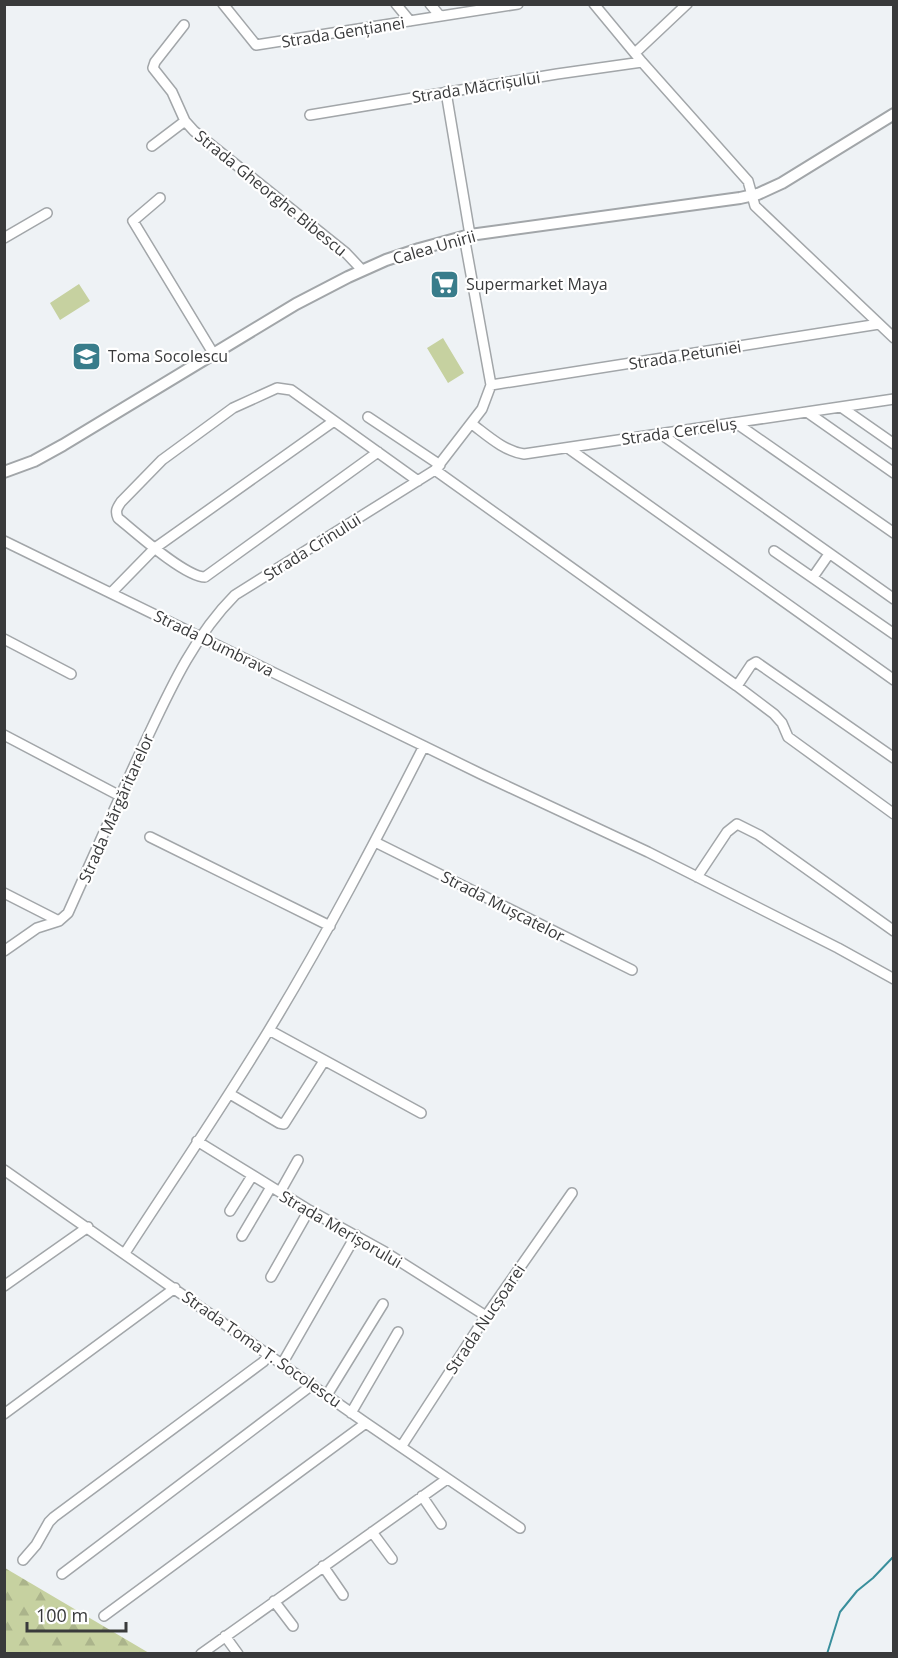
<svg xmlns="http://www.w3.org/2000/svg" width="898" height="1658" font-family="'Open Sans',sans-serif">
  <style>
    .forest { fill: url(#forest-firs) }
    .park { fill: #c6d1a0 }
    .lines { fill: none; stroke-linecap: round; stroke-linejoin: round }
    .stream { stroke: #398f9c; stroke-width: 2 }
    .minor-casing { stroke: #a2a6a9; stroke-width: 12 }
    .major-casing { stroke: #a2a6a9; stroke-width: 14 }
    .minor { stroke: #fff; stroke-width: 9 }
    .major { stroke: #fff; stroke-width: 10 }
    .labels { text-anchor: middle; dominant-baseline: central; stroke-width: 4.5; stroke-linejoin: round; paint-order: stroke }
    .street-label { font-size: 16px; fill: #393a3b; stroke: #fff }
    .poi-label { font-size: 16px; fill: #393a3b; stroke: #fff; text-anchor: start }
  </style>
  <defs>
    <pattern id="forest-firs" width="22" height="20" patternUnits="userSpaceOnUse" patternTransform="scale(1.5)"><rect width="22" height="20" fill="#c6d1a0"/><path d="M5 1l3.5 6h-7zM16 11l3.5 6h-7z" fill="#abb48b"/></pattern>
  </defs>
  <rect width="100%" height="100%" fill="#eef2f5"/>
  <!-- forest -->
  <path class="forest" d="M5 1568 149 1653H5Z"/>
  <!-- park -->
  <path class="park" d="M79 284 90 301 60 320 50 303Z
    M443 338 464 373 448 383 427 348Z"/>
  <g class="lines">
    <!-- stream -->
    <path class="stream" d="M827 1654 840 1612 857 1591 873 1578 894 1556"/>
    <defs>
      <path id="minor" d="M223 4 256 45 518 4
        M396 4 410 21
        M430 4 440 16
        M594 4 642 62 748 181 755 206 894 338
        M184 25 155 62 153 68 172 92 185 121 194 131 346 253 362 270
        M635 53 687 4
        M446 92 470 235
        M310 115 557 74 642 62
        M152 146 185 121
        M160 198 133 221 213 353
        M4 238 47 213
        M491 385 879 324
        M841 407 894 444
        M807 412 894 473
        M368 417 440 465
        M736 423 894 533
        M472 424C488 436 504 451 524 454L894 399
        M661 434 894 599
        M568 448 894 680
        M378 452 205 577C185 577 135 532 118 518 115 511 117 508 121 502L162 460 233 408 277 388 291 390 418 481
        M435 470 737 686 774 714 782 723 788 737 894 814
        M4 541 481 774 648 852 838 948 894 979
        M774 551 894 634
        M813 577 829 554
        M111 593 155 548 334 421
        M4 639 71 674
        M737 686 751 665 756 662 894 758
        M4 735 120 796
        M150 837 330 926
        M375 842 632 970
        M697 877 727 832 737 824 759 835 894 931
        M4 893 59 921
        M4 951 37 928 59 921 68 913C95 853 121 793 149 734 172 685 196 634 235 595L435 470 482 409 491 385 464 236
        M269 1030 421 1113
        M230 1094 279 1123 284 1124 324 1061
        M197 1141 309 1210 385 1252 486 1316
        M4 1170 366 1423 520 1528
        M280 1192 298 1160
        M230 1211 252 1176
        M242 1236 271 1187
        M125 1253C173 1179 223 1106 269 1030 325 938 375 842 424 746
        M271 1277 309 1210
        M4 1286 88 1227
        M282 1364 356 1235
        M327 1395 383 1304
        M351 1413 398 1332
        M4 1414 175 1288
        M401 1447 486 1316 572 1193
        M422 1496 441 1524
        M372 1532 392 1559
        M23 1560 36 1545 49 1522 54 1517 263 1362 269 1355
        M323 1566 343 1595
        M62 1574 312 1385
        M274 1601 293 1626
        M104 1616 366 1423
        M225 1636 238 1654
        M201 1654 447 1479"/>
      <path id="major" d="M4 472 34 461 63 445 296 304 348 277 386 260 419 249 470 235 740 198 758 194 782 183 894 114"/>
    </defs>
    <!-- minor casing -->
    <use href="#minor" class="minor-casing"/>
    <!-- major casing -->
    <use href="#major" class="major-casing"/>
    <!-- minor -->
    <use href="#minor" class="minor"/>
    <!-- major -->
    <use href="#major" class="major"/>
  </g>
  <!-- icons -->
  <defs>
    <symbol id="supermarket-square" viewBox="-11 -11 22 22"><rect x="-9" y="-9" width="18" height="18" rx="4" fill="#397d8b" stroke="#fff"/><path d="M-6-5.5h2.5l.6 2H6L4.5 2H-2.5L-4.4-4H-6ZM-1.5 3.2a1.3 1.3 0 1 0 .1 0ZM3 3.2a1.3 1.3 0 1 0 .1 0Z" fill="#fff"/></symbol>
    <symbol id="school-square" viewBox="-11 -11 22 22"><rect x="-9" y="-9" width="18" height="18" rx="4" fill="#397d8b" stroke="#fff"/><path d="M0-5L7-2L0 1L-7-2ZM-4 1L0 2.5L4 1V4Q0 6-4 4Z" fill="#fff"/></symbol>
  </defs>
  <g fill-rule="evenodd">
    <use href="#supermarket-square" x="428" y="268" width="33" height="33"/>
    <use href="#school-square" x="70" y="340" width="33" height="33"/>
  </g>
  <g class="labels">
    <!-- street labels -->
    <g class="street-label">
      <text transform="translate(343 32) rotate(-9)">Strada Gențianei</text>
      <text transform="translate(476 87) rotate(-9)">Strada Măcrișului</text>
      <text transform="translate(271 193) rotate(39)">Strada Gheorghe Bibescu</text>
      <text transform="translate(434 247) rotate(-16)">Calea Unirii</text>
      <text transform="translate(685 355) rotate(-9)">Strada Petuniei</text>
      <text transform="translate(679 431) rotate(-8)">Strada Cerceluș</text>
      <text transform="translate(312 547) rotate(-32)">Strada Crinului</text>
      <text transform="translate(214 643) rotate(26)">Strada Dumbrava</text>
      <text transform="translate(116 808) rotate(-66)">Strada Mărgăritarelor</text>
      <text transform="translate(503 906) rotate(27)">Strada Mușcatelor</text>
      <text transform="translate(341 1229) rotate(30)">Strada Merișorului</text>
      <text transform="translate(485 1319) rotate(-56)">Strada Nucșoarei</text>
      <text transform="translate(262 1349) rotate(35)">Strada Toma T. Socolescu</text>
    </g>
    <!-- poi labels -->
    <g class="poi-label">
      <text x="466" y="284">Supermarket Maya</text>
      <text x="108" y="356">Toma Socolescu</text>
    </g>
  </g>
  <!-- border -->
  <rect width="898" height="1658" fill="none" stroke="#393a3b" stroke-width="12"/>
  <!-- scale -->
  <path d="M27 1622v9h99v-9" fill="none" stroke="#393a3b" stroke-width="3"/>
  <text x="36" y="1622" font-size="18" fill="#393a3b" stroke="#ffffff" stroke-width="4.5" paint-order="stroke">100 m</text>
</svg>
